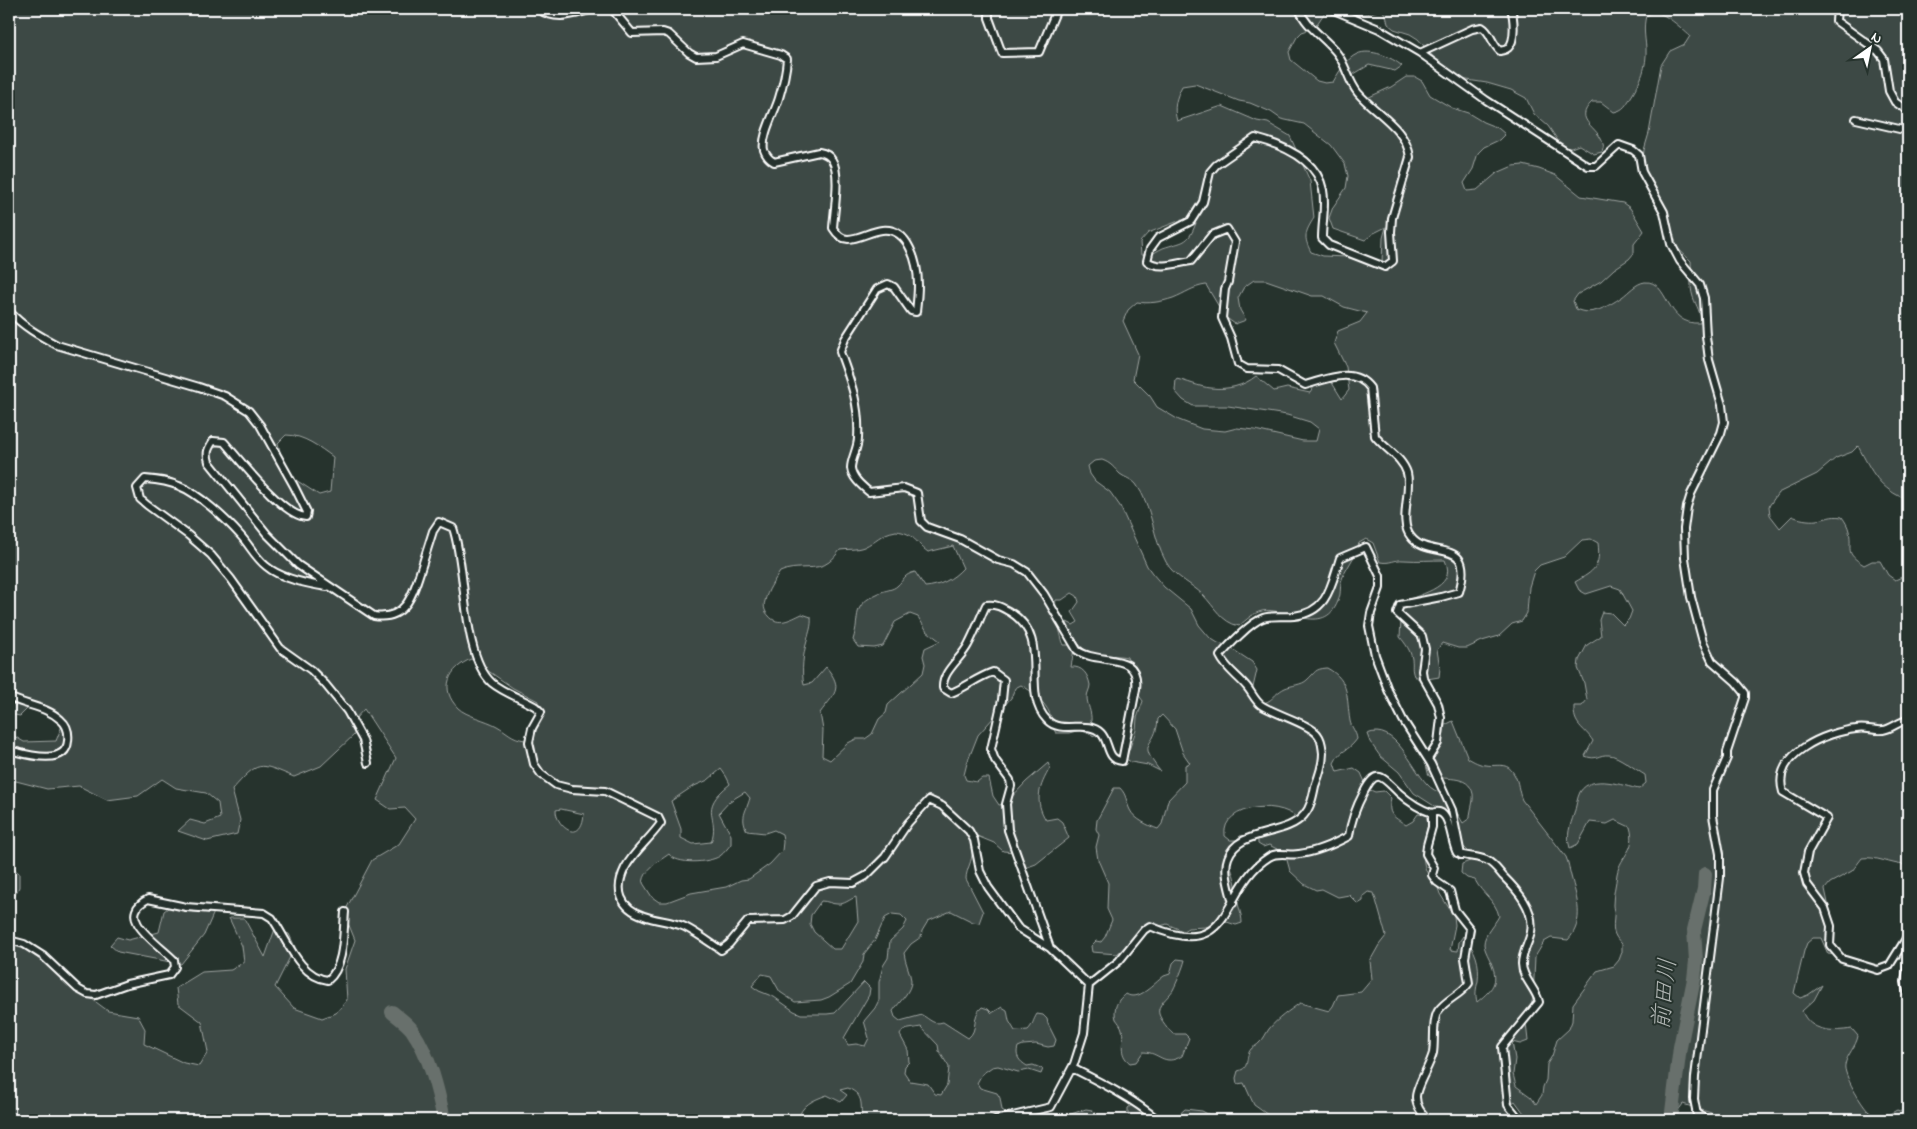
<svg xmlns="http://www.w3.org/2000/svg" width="1917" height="1129" font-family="'Indie Flower','Klee One',sans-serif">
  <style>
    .green { fill: #3e4944; stroke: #9ea4a2; fill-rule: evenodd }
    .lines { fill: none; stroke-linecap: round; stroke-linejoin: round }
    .river { stroke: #67706c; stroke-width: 14 }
    .street-casing { stroke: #fff; stroke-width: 10 }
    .street { stroke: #26332d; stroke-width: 6 }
    .labels { text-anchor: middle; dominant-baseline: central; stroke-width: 4; stroke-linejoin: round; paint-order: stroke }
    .water-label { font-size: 24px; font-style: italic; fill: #b3b8b6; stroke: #26332d }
  </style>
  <rect width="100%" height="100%" fill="#26332d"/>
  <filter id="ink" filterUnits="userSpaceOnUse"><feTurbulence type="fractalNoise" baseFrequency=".02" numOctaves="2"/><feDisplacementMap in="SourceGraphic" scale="10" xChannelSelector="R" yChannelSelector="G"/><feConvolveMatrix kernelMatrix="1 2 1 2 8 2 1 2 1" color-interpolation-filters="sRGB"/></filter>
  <g filter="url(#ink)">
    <!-- green -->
    <path class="green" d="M9 9H1327L1317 24 1311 29 1302 32 1297 37 1289 52 1291 60 1317 81 1325 83 1333 82C1339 72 1346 59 1357 54 1370 48 1392 57 1402 66L1395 71 1369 65 1354 74 1350 81 1355 88 1367 98 1391 87 1406 77H1415L1422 81 1430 95 1452 108 1468 113 1483 122 1498 128 1505 134 1499 140 1484 147 1478 153 1473 169 1464 183 1467 191 1477 190 1497 173 1513 166 1523 165 1539 169 1555 175 1581 196 1623 203 1630 208 1644 231 1634 244V253L1629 259 1614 269 1601 281 1578 294 1573 301 1576 309C1592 317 1608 306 1622 297 1629 292 1636 283 1645 282 1669 280 1665 326 1700 323 1702 313 1696 306 1693 297 1689 285 1692 273 1691 261L1671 242 1667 215 1642 169 1644 150 1649 133 1661 65 1670 51 1685 44 1690 36C1682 29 1664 11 1653 13 1651 13 1648 15 1646 16 1643 27 1645 37 1646 48 1647 67 1641 81 1631 97 1626 105 1624 110 1614 112L1601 102H1592C1572 121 1599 126 1603 144 1604 146 1603 149 1602 152L1594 154 1579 145 1571 148H1563L1548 126 1534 114 1526 98 1511 90 1487 83 1454 78 1447 73 1418 39 1410 34 1394 29 1388 24 1386 15 1381 9C1367 15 1357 17 1344 9H1908V500C1879 489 1872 472 1858 446L1852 452 1836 458 1817 474 1778 493 1769 506 1770 515 1780 528 1792 516C1799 519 1808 521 1817 520 1827 519 1830 515 1842 517 1845 521 1848 526 1849 531 1853 550 1843 552 1864 565L1872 561H1880L1888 575 1895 580 1902 577 1908 569V862L1905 865C1890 864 1876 856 1862 858L1852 871 1830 883 1825 889 1832 922 1831 930 1836 955 1828 954 1821 938H1813L1807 943 1804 951 1794 993 1800 998 1808 995 1822 985 1814 1000 1802 1011C1810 1032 1833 1032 1852 1029L1858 1036C1856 1047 1847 1054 1845 1065 1843 1074 1861 1104 1868 1111 1872 1115 1877 1117 1882 1118L1897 1110 1908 1114V1120H1713L1711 1113 1683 1104 1674 1116 1673 1120H1529L1515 1101 1508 1106 1516 1120H1275L1254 1105 1244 1083 1237 1084 1236 1078 1238 1071C1251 1068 1244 1058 1251 1049 1254 1046 1257 1046 1260 1042 1264 1039 1266 1033 1269 1029 1278 1018 1289 1011 1300 1003L1329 1011 1333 1006 1338 995 1361 992 1372 979 1370 961 1379 945 1386 936 1374 893 1368 892 1363 896V901L1358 904 1349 895 1338 897 1322 889 1316 890 1304 884 1290 871 1285 853 1269 845 1263 847 1258 844V838L1275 834 1285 826 1297 825 1301 823C1287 798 1220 803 1225 836L1230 840H1236L1240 836 1247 835 1246 841C1217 867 1238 866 1236 894H1237C1237 906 1242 913 1242 923L1236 925 1224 921 1206 927 1188 928 1183 931 1167 924 1144 931 1117 954 1092 952 1091 946 1096 941 1101 942 1105 937 1112 920 1107 909 1108 883 1098 860 1096 847 1099 835 1096 829 1097 820 1114 788H1120C1127 795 1126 802 1130 810 1134 819 1149 826 1158 829L1162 824 1168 800 1185 782V765L1190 763 1183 753 1175 729 1162 715 1158 719C1156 750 1135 739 1160 771L1148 765 1131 762 1126 759 1136 730 1137 718 1143 701 1132 686 1131 674 1127 657C1106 653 1090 661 1076 640 1072 633 1068 630 1067 622L1073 625 1078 622 1072 612 1079 602 1077 596 1072 593 1062 600H1056C1054 606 1061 640 1064 645H1070L1074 649 1071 667C1082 666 1088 674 1090 685 1090 689 1087 693 1087 697 1087 705 1092 712 1091 721L1098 731 1097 737 1080 730 1069 733H1056C1051 726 1053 721 1050 714 1045 702 1032 691 1021 685L1015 688 1011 698 978 735 967 763 964 775 966 780 977 782 982 778H989L993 796 999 805 1005 804 1026 782 1048 763 1050 768C1039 787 1034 801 1046 820L1057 818 1062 822 1069 838 1036 864 1025 868 1015 852 1003 851 994 843 977 836 971 839C970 844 971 845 972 851 973 861 966 869 966 879L983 912 979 923 973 922 951 911 928 921 922 931 921 937 911 944 904 953C905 963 910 971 911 980 912 991 899 1002 893 1011L895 1017 900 1021 922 1015C931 1020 933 1025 943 1022L968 1038C979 1030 971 1016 982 1007L988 1009 992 1013 1002 1007 1007 1010 1009 1021 1015 1031 1028 1030C1033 1025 1033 1020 1037 1014L1043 1015 1047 1019 1048 1024 1056 1040 1054 1046 1048 1047 1036 1044 1023 1045 1018 1047C1015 1056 1019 1061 1027 1066L1033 1065 1043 1069 1041 1074 1029 1070 1018 1072 998 1066 992 1067 982 1074 977 1083 980 1088 997 1093 1000 1098 1002 1110 1007 1113 1019 1111 1024 1112 1028 1120H862C860 1104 865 1096 848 1088L840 1090 847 1095 841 1102 827 1095C813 1100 801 1105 798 1120H9V934L13 940 108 1011 138 1016 145 1029 144 1044 184 1063 199 1066 208 1052 202 1022 178 1004 176 988 202 972 231 970 244 962 242 946 229 918H244L265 957 275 929 289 934 295 947 275 987 294 1008 322 1018 336 1013 347 1000 345 969 355 940 344 913 372 860 399 844 415 819 405 808 390 809 377 800 396 758 364 709 354 720V735L321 766 294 777C258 762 259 760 232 790L240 820 237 834 207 841 178 831 190 820 205 824 220 818 218 803 206 793 176 788 162 779 138 796 107 800 79 786 47 789 16 781 9 783V733L24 742 56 741 63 723 60 713 49 709 28 708 20 716 9 714ZM1195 84 1239 101 1250 103 1271 112 1281 119 1304 124 1331 145 1345 164 1348 176 1346 188 1333 207 1329 218 1333 229 1365 240 1374 233 1386 227 1383 238 1382 262 1371 265 1347 257 1323 256 1311 252C1303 237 1305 232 1314 218L1310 181 1290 136 1268 123 1257 121 1222 106 1177 121C1173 108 1176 98 1182 86ZM1181 220 1196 223C1188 245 1183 241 1163 248 1152 253 1155 255 1141 255L1140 242 1148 233ZM1254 280H1266L1312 296H1324L1344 307 1367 313 1360 322 1338 331 1334 343 1346 367 1349 390 1342 399 1329 378 1317 382 1310 393 1287 388 1274 391 1256 376C1244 386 1227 390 1211 388 1199 387 1187 381 1176 379L1175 391 1183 400 1193 406H1228L1287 415 1310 422 1319 429 1316 441H1303L1255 430 1237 428 1225 431 1202 429 1179 420 1157 407 1150 396 1133 379 1138 354 1123 321 1128 310 1137 302C1149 304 1161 302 1173 298 1186 293 1192 287 1206 285L1225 317 1235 324 1246 320 1240 310 1238 298 1244 287ZM286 435C304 435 319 447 333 457L330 492 319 495 285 473 278 443ZM1102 460C1111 463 1114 468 1120 474 1125 478 1132 479 1136 484 1153 507 1152 537 1166 562 1174 577 1191 583 1203 595 1215 607 1221 622 1239 626 1246 620 1253 613 1262 611 1285 606 1324 638 1338 601 1341 595 1340 588 1341 582 1345 568 1356 558 1359 543L1366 539 1373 543 1380 562C1391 564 1394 559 1404 560 1418 561 1431 560 1445 560 1459 590 1414 594 1397 605L1401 621 1400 637C1405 643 1411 651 1412 659 1413 667 1411 668 1414 676L1421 680 1439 677 1440 668 1437 650 1442 643 1458 648H1467L1482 641 1499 636 1512 624 1522 621 1527 613 1529 587 1534 571 1540 565 1564 557 1582 540 1591 539 1598 543C1601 567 1594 571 1575 582L1579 590 1586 594 1611 586 1620 589 1632 611 1629 619 1623 625 1611 613 1602 612 1599 620 1601 636 1587 645 1579 660 1578 668 1584 683 1587 700 1582 706H1574C1573 726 1584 727 1593 741L1585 756C1597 761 1598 754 1609 755 1618 755 1636 770 1645 775L1646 783 1639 789C1623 786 1592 773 1580 792 1577 798 1576 807 1574 814 1570 826 1566 835 1570 848L1578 844 1590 822 1607 824 1615 820 1630 827C1637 851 1621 854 1617 874 1616 884 1613 894 1613 905 1613 909 1615 912 1614 916 1613 929 1612 934 1622 944V952L1619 960 1614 966 1597 971 1573 1004 1572 1021 1569 1029 1557 1040 1552 1056 1547 1064 1546 1080 1543 1087 1542 1095 1536 1104 1531 1097 1516 1086 1513 1074 1515 1059 1512 1042 1520 1044 1528 1041 1526 1023 1533 998 1535 957 1544 942 1551 938 1568 940C1585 921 1577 899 1571 876 1569 869 1569 864 1566 857L1522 800C1518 791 1519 782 1514 774 1507 761 1497 767 1486 765 1480 765 1473 761 1468 758L1453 721 1445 725C1444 729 1444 737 1441 741 1432 757 1421 752 1429 776 1443 781 1469 773 1473 794 1474 802 1470 810 1470 818L1463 823C1457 813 1452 802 1443 795 1437 791 1431 789 1427 784 1411 767 1395 722 1367 734L1370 742 1380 756 1399 772 1414 793 1442 811 1458 841 1470 853V861L1462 864 1461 873 1467 878 1475 880C1482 894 1496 901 1499 916 1495 924 1484 934 1484 944 1484 948 1487 954 1489 958 1500 981 1495 987 1477 1002 1475 994 1476 989 1478 981 1480 963 1476 950 1463 936L1459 942 1458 951 1450 950 1455 925 1454 916 1440 894 1437 885 1426 871 1424 863 1423 845 1428 824 1426 815 1418 814 1413 821 1406 825C1393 816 1387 815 1391 798L1384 791 1375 792 1368 789 1361 773 1354 768 1337 772 1334 763C1340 750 1349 751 1357 739 1356 731 1351 727 1350 721 1346 698 1351 681 1327 668 1314 669 1316 672 1307 680 1302 685 1292 685 1285 688 1271 695 1274 704 1254 704L1251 696 1257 670 1252 662 1226 645 1218 643 1210 638 1199 625 1191 609 1164 587 1152 573 1147 566 1120 506 1110 492 1095 481 1090 474 1088 466 1094 461ZM896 531C915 533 915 543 928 552L953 546 963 568C953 579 940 586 925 587L915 572C903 575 905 579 897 586 893 590 885 590 879 593 850 606 861 615 853 640L858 647 874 648 883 646 895 622 910 614 918 617 927 631 940 641 925 648 923 656 925 664 923 673 888 705 886 713 879 719 872 734 865 739H856L848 743 830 760 822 756 823 730 820 713C833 695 845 689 826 667L812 683 804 685C801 671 803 654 807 641 809 632 812 626 811 617L802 614C791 619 778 627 769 616 765 612 763 607 765 601 767 591 774 581 780 572 796 564 817 572 829 562 833 559 837 554 840 550 848 549 856 550 864 547 877 541 879 534 896 531ZM471 659 513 688 538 701 533 733 525 740C511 738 508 732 497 726 487 720 466 716 458 708 439 689 449 668 471 659ZM721 769 726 776 730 784C696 811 721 816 711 842L693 844 681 838V829L671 801 692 787 708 780ZM745 792 750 798C746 812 740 817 747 831L765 833 774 830 782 834 783 842 782 851 770 864 749 879 741 880 726 887 691 893 667 902H659L652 897 643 883C645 868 658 862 669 854 676 865 709 863 720 856 724 853 728 848 731 844V835L719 813 730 801ZM561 809 584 814C581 847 555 825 556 810ZM856 897 858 921 841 949H833L814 932 810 924 811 915 821 901C828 901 831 904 837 904 844 905 850 899 856 897ZM892 914 901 915 907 921 903 929 890 941 888 958 883 966 879 982V1000L875 1008 864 1021 869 1038 865 1046 856 1044 848 1045 844 1038 869 995 870 988 864 982 835 1013 827 1014H801L794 1011 774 997 759 991 752 986 762 974 771 976 780 992 795 1002 821 1000 829 997 850 984 863 962 864 954 875 940 885 918ZM921 1027 938 1045 939 1051 949 1067 947 1085 941 1095 935 1094 928 1084 910 1081 904 1072 905 1066 909 1062 908 1050 900 1035 903 1030Z
      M9 865 19 873V887L9 907Z
      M172 905 215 910 204 935 181 964 118 952 110 945 117 937 128 940 159 932 164 911Z
      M1177 959 1185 960C1183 968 1177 982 1173 990 1169 997 1156 1005 1159 1014 1161 1020 1168 1029 1173 1034H1185L1189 1038 1182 1056C1163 1067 1160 1052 1143 1052L1136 1062 1130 1063C1117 1053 1125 1042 1122 1029 1121 1025 1118 1022 1116 1019 1113 1009 1117 999 1126 994 1139 1002 1153 984 1164 976L1170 974 1173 963Z
      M1133 1104 1138 1107 1145 1120H1131L1128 1114V1108Z
      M1086 1109 1092 1110 1097 1114V1120H1053Z
      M1185 1109 1202 1111 1219 1120H1173Z"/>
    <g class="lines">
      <!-- river -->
      <path class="river" d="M392 1012C398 1017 407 1023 412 1030 430 1056 438 1090 444 1120
        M1671 1120 1680 1047 1694 979 1696 961 1694 930 1704 889 1705 874"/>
      <defs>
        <path id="street" d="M538 9C558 22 573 14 594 9
          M612 9 632 33 663 32 669 34 689 53 696 57 716 56 743 44 781 55 787 59C786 73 783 85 779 98 775 112 761 136 764 150 766 156 769 159 774 162L819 152C825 153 829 155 832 160 841 173 834 211 833 228 836 233 841 239 848 239 859 239 871 231 882 230 909 227 918 264 918 285 918 294 917 303 916 312L911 311 894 287 888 284 877 289 845 339 840 352C851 382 860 406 858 438 858 448 851 459 851 468 852 478 862 486 869 492L904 488 917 493 921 521 927 527 960 539 998 560 1014 564 1027 572 1044 594 1077 650C1097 666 1141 649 1136 689L1122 761C1106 760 1110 742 1101 733 1087 719 1061 735 1047 720 1019 691 1054 639 1010 612 1001 607 997 604 986 605 980 618 975 632 968 645 961 659 942 671 943 688L951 693C966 687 978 677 993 672L1004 680 1002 700 991 749 995 760 1010 780 1011 786 1006 804 1008 830 1050 948
          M989 9V18L1002 53 1039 52 1057 9
          M1299 9C1306 27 1324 37 1336 52 1346 64 1348 81 1358 93 1376 114 1406 128 1410 157L1392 218 1391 232 1393 261 1385 267 1329 245 1322 238C1322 223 1326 205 1323 190 1317 159 1282 145 1255 138L1216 165 1210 172 1203 202 1191 221 1158 238 1150 249 1147 261C1159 270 1178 263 1191 261L1212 235 1227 229 1235 242 1228 282 1225 289 1222 318 1231 338 1238 364 1247 369 1278 370 1305 385C1327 379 1354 366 1370 388L1375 436C1385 449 1402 457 1407 473 1412 492 1398 522 1411 537 1429 561 1476 535 1459 592L1441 597 1400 605 1397 613 1422 636 1425 649 1422 671 1423 677 1438 704 1441 718 1438 743 1428 759
          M1331 9 1379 29 1420 53 1486 100 1588 166H1596L1619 145 1633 150 1639 155 1642 172 1664 212 1671 244 1680 261 1700 285 1704 298 1706 336 1709 360 1722 405 1724 422 1721 433 1691 494 1687 507 1684 529 1685 558 1691 597 1703 642 1712 661 1736 682 1745 693V698L1727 752V758L1713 790V816L1720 854V878L1695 1077 1694 1099 1698 1120
          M1837 9 1836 21 1878 51 1884 59 1889 91 1895 102 1908 111
          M1420 53 1472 29 1482 27C1491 32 1491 43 1500 51 1503 50 1506 50 1508 48 1516 41 1514 18 1511 9
          M1856 119 1908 131
          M9 311C22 326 40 336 57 345L199 387 225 396 249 411 260 425 294 486 307 512 306 517C283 516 240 460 224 442L213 441C208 449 206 452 209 462L267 534 298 565 374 616C406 621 413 594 421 569 425 556 429 544 433 531L439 522 453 528C467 568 461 655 492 683 504 693 523 699 536 707L541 712 532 728 529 742 534 764 541 774 556 785 572 789 605 791 658 817 661 823C650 839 634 851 625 868 614 890 620 908 644 916 657 921 672 921 685 927 697 933 709 942 721 950L729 944 748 921 785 920 792 916 816 886 830 882 853 883 866 876 885 857 908 823 929 800 942 806 969 831 974 840 980 871 988 887 1018 928 1050 948 1089 985 1084 1033 1074 1064 1051 1107 995 1120
          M1908 452 1906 455 1908 472
          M327 587C308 584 281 579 266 566 255 557 250 546 241 536 227 520 198 493 179 486 168 481 157 480 145 479L137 488 140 499 147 505 188 535 211 555 231 579 280 648 311 670 325 684 347 711 363 740 368 763
          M9 697C26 706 46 706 61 720 67 725 69 733 68 741 66 767 25 754 9 750
          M1908 720C1899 721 1892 729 1883 730 1874 731 1865 727 1856 729 1827 732 1771 754 1783 792L1827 818 1808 852 1804 873 1807 884 1825 908 1831 926 1830 945 1842 959 1878 970 1889 966 1907 937H1908
          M1233 903C1230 890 1223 871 1228 858 1238 828 1286 837 1304 815 1311 807 1313 796 1315 786 1319 776 1323 764 1323 753 1322 746 1322 740 1318 735 1311 724 1274 714 1261 705 1255 701 1252 693 1247 687 1238 676 1226 669 1220 656 1228 646 1251 622 1263 618 1272 615 1284 617 1294 616 1328 612 1331 586 1340 558L1366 547 1380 576V588L1371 613 1369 626 1375 655 1388 690 1403 720 1431 764 1452 810 1461 855
          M9 940 24 944 43 956 78 989 87 994 96 995 127 984 169 975 175 967 174 960C159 944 113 917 148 899L186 907 264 913 272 918C287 939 299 977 328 980 345 966 343 933 345 912
          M1908 962 1905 982 1908 995
          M1089 985 1119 961 1144 930 1150 926C1236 964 1219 888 1269 857 1278 851 1289 856 1299 854 1316 852 1334 844 1349 836 1351 819 1356 807 1364 792 1377 766 1383 778 1399 793 1408 801 1420 809 1432 813 1451 805 1450 842 1457 853 1466 857 1477 856 1486 860 1493 863 1498 870 1503 876 1517 890 1535 909 1531 932 1529 943 1522 952 1522 964 1522 978 1536 989 1539 1002L1502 1047 1508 1105 1520 1120
          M1072 1068C1102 1083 1132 1098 1158 1120
          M1696 1112 1706 1120
          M1428 1120C1422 1113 1416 1107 1416 1097 1416 1086 1430 1066 1433 1053 1435 1042 1432 1021 1438 1011 1446 999 1461 995 1469 983L1465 958 1470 929 1455 910 1450 891 1437 882 1432 875 1434 868 1426 854 1427 845 1432 827V813"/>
      </defs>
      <!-- street casing -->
      <use href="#street" class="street-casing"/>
      <!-- street -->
      <use href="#street" class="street"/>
    </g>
  </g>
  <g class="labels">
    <!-- water labels -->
    <g class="water-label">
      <text transform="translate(1666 994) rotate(-84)">前田川</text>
    </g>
  </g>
  <!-- margin -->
  <rect width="1917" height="1129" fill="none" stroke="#26332d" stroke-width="30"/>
  <rect x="15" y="15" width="1887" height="1099" fill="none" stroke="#fff" stroke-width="2" filter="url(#ink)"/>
  <!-- north arrow -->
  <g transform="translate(1870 48) rotate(33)" stroke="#26332d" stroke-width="4" paint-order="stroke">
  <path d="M0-4L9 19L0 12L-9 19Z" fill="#ffffff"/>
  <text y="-8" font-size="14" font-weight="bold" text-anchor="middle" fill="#ffffff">N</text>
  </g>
</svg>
